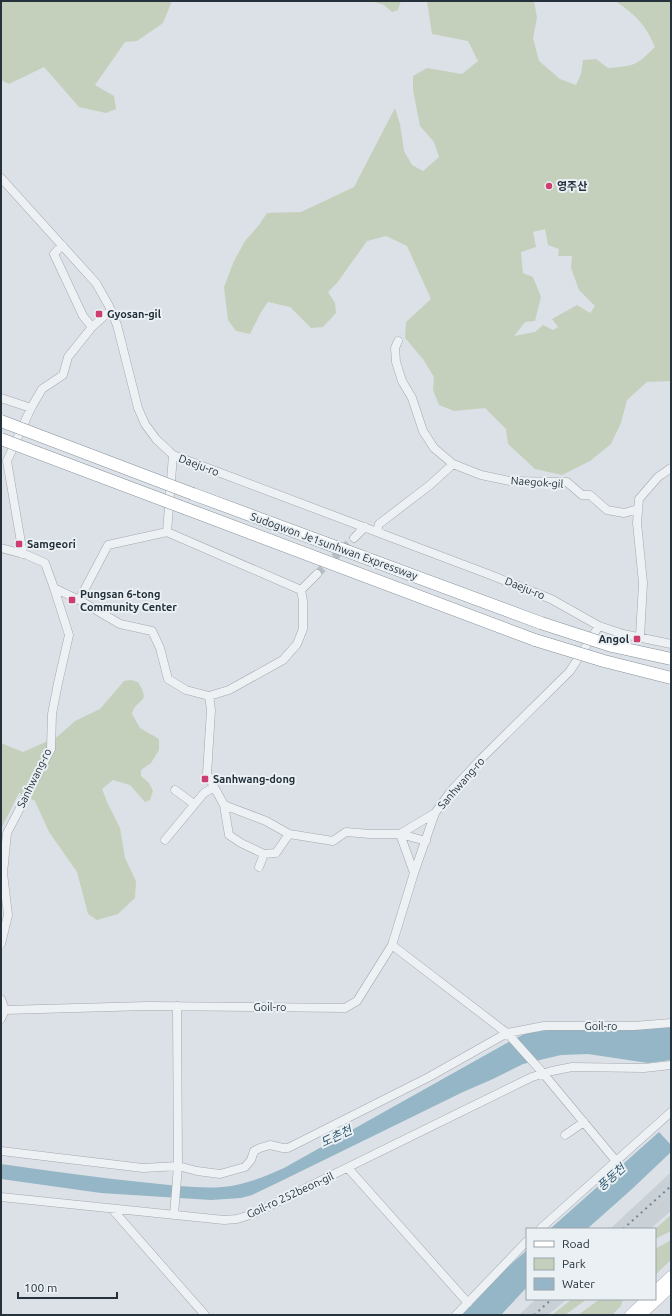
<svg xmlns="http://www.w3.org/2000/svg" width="672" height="1316" font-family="Ubuntu,'Noto Sans KR',sans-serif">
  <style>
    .built { fill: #c9d1d7 }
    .green { fill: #c5d0bc; fill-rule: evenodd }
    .water { fill: #95b6c6 }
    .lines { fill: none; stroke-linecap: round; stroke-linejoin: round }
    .minor-tunnel { stroke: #b7bec4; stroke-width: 8; stroke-dasharray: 8 4; stroke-linecap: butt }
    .minor-casing { stroke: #a1a9af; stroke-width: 9 }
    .major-casing { stroke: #9ba8b1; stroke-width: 11 }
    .highway-casing { stroke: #83919c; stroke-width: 13 }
    .minor { stroke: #eef1f4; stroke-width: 8 }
    .major { stroke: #fff; stroke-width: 10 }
    .highway { stroke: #fff; stroke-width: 12 }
    .rail { stroke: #75848f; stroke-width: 2; stroke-dasharray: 2 4; stroke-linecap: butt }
    .highway-bridge-casing { stroke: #83919c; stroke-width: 13; stroke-linecap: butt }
    .highway-bridge { stroke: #fff; stroke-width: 12 }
    .poi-dot { fill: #cd3e6e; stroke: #eaf0f4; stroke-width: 1.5 }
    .labels { text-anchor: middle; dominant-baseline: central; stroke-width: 4; stroke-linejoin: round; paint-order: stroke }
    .poi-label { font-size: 11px; font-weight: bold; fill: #25313b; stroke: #eaf0f4; text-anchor: start }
    .street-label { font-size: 11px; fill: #25313b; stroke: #eaf0f4 }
    .water-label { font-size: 12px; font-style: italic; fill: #30586f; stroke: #eaf0f4 }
  </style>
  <rect width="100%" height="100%" fill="#dbe1e6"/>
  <!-- built -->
  <path class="built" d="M671 1172V1211L650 1229H610Z
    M536 1299H567L548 1315H519Z"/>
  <!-- green -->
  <path class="green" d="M1 1H172L163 23 137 41 125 42 95 85 114 96 116 109 106 113 79 107 44 67 9 84 1 80Z
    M372 1H401L398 10 392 12 384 5Z
    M427 1H534L537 18 533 38 539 61 560 79 576 85 581 74 583 60 596 59 608 68C634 66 636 66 655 47 645 24 636 15 615 1H671V381L647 382 627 400 621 423 611 444 590 461 562 475 535 469 508 444 506 429 485 408 454 411 439 405 433 390 434 377 423 359 405 338 406 322 431 299 407 246 386 236 367 241 337 283 328 292 335 303 336 313 323 327 311 328 290 307 268 302 261 312 250 334 236 331 228 320 224 287 234 261 245 241 259 225 267 213 301 212 354 187 395 108 400 124 404 151 412 165 423 171 439 157 434 142 420 126 413 90V76L427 68 462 74 478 61 468 41 432 34ZM545 229 548 245 559 249 558 256H572L571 268 579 290 595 306 590 313 577 305 552 319 558 327 553 330 543 325 535 332 514 336 525 322 535 321 541 297 533 277 523 273 521 252 536 247 533 232Z
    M131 680 138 682C152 705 136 697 132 714L140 728 159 739V750L151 763 141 770V776L149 783 153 791 150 800 145 802 130 785 113 780 102 789 108 804 120 828 125 858 136 881 135 898 118 914 97 920 88 914 77 872 49 832 35 801 19 793 1 829V743L23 752 57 737 75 721 100 709 124 681Z
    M671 1215V1231L655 1239V1229Z
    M671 1240V1260L655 1275V1249Z
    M572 1299H587L565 1315H552Z
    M600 1299H623L621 1306 612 1315H578Z"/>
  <!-- water -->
  <path class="water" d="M671 1025V1060L648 1063 588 1054 561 1055 523 1064 493 1079 463 1092 275 1184 252 1195 241 1198 211 1200 101 1193 1 1179V1164C50 1171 100 1178 150 1183 174 1185 198 1189 223 1187 244 1185 264 1177 284 1168L516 1038 527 1033 555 1029Z
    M659 1132 671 1145V1152L632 1189 587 1229H550Z
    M527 1250V1287L501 1315H462L503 1271Z"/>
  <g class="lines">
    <!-- minor-tunnel -->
    <path class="minor-tunnel" d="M317 574 354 538"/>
    <defs>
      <path id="minor" d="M1 178 96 283 109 306 117 325 138 408 145 424 156 439 173 455 488 574 551 599 599 626 623 634 671 644
        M62 245 54 254 83 316 92 327
        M1 398 31 408
        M173 455 167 532 301 590
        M453 464 481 475 510 481 567 482 582 495H590L607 510 624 513 638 509
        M377 532 379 524 430 485 453 464 434 448 423 431 412 398 402 381 396 362 395 348 398 341
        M354 538 365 527
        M1 548 27 555 45 563 54 588 79 600 120 624 152 631 160 648 168 679 186 690 209 696 229 690 283 660 297 644 303 629V601L301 590
        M23 554 7 461 31 408 42 389 63 375 68 357 92 327 111 310
        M301 590 317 574
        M79 600 108 545 167 532
        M640 637 643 583 637 523 639 499 658 477 671 468
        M209 696 211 710 207 774 224 805 266 821 289 834 333 841 346 832 370 834H400L426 841
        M175 790 194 804
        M224 805 229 835 241 843 264 854 276 853 289 834
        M165 840 204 793 214 787
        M259 867 264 854
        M414 873 400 834 435 813
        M1 944 8 915 3 873 7 833 51 749 52 714 58 683 69 635 54 588
        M392 945 508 1034 542 1072 616 1161
        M1 999 5 1010 1 1011
        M1 1019 5 1010 147 1006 345 1008 357 1001 392 945 414 873 435 813 451 791 482 758 570 671 599 626
        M565 1135 584 1122
        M1 1151 143 1168 178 1166 197 1171 220 1174 245 1167 251 1160 254 1151 260 1148 270 1145 283 1148H288L294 1145 429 1077 507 1033 544 1026H634L671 1023
        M348 1168 468 1303
        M1 1197 224 1220 237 1219 253 1214 532 1077 552 1071 572 1067 644 1068 671 1065
        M112 1209 205 1315
        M174 1215 178 1166 177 1006
        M540 1229 671 1112
        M456 1315 527 1241"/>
      <path id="major" d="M655 1291 671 1276
        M630 1315 647 1299
        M641 1315 671 1287"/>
      <path id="highway" d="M193 494 541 623
        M187 509 535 640"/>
    </defs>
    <!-- minor casing -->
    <use href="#minor" class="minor-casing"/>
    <!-- major casing -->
    <use href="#major" class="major-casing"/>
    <!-- highway casing -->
    <use href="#highway" class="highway-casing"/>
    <!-- minor -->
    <use href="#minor" class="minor"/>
    <!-- major -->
    <use href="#major" class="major"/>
    <!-- highway -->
    <use href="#highway" class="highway"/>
    <!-- rail -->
    <path class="rail" d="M623 1229 671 1186
      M534 1315 552 1299"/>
    <defs>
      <path id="highway-bridge" d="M1 421 193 494
        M1 439 187 509
        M541 623 612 646 671 659
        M535 640 604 661 671 678"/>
    </defs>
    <!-- highway-bridge casing -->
    <use href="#highway-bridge" class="highway-bridge-casing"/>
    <!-- highway-bridge -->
    <use href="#highway-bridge" class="highway-bridge"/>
  </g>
  <!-- markers -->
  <g class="poi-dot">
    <circle cx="549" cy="186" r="4"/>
    <rect x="95" y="310" width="8" height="8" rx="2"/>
    <rect x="15" y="540" width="8" height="8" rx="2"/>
    <rect x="68" y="596" width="8" height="8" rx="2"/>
    <rect x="633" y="635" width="8" height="8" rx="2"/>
    <rect x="201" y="775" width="8" height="8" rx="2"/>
  </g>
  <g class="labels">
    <!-- poi labels -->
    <g class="poi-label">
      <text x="557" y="186">영주산</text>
      <text x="107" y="314">Gyosan-gil</text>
      <text x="27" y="544">Samgeori</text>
      <text x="80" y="594">Pungsan 6-tong<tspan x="80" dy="13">Community Center</tspan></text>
      <text x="629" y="639" text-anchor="end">Angol</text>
      <text x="213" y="779">Sanhwang-dong</text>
    </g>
    <!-- street labels -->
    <g class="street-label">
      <text transform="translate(199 465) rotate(21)">Daeju-ro</text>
      <text transform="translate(537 482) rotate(4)">Naegok-gil</text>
      <text transform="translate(334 546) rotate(20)">Sudogwon Je1sunhwan Expressway</text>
      <text transform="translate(525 588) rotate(22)">Daeju-ro</text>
      <text transform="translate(34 778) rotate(-64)">Sanhwang-ro</text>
      <text transform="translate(461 783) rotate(-49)">Sanhwang-ro</text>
      <text x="270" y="1007">Goil-ro</text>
      <text x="601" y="1026">Goil-ro</text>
      <text transform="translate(290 1195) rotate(-25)">Goil-ro 252beon-gil</text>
    </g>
    <!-- water labels -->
    <g class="water-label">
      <text transform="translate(336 1136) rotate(-26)">도촌천</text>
      <text transform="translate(611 1177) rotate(-42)">풍동천</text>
    </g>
  </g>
  <!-- border -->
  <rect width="672" height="1316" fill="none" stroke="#25313b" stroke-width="4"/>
  <!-- legend -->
  <rect x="526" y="1228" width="130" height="72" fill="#eaf0f4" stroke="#9ba4aa"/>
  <rect x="534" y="1241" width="20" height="6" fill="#ffffff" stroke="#9ba4aa"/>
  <text x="562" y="1248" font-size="12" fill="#25313b">Road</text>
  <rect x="534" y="1258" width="20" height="12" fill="#c5d0bc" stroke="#9ba4aa"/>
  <text x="562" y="1268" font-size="12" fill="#25313b">Park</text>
  <rect x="534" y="1278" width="20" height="12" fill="#95b6c6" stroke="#9ba4aa"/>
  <text x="562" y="1288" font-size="12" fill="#25313b">Water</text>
  <!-- scale -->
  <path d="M18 1292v6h99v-6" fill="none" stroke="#25313b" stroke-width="2"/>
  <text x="24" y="1292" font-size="12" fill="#25313b" stroke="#eaf0f4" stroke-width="3" paint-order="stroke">100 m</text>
</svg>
